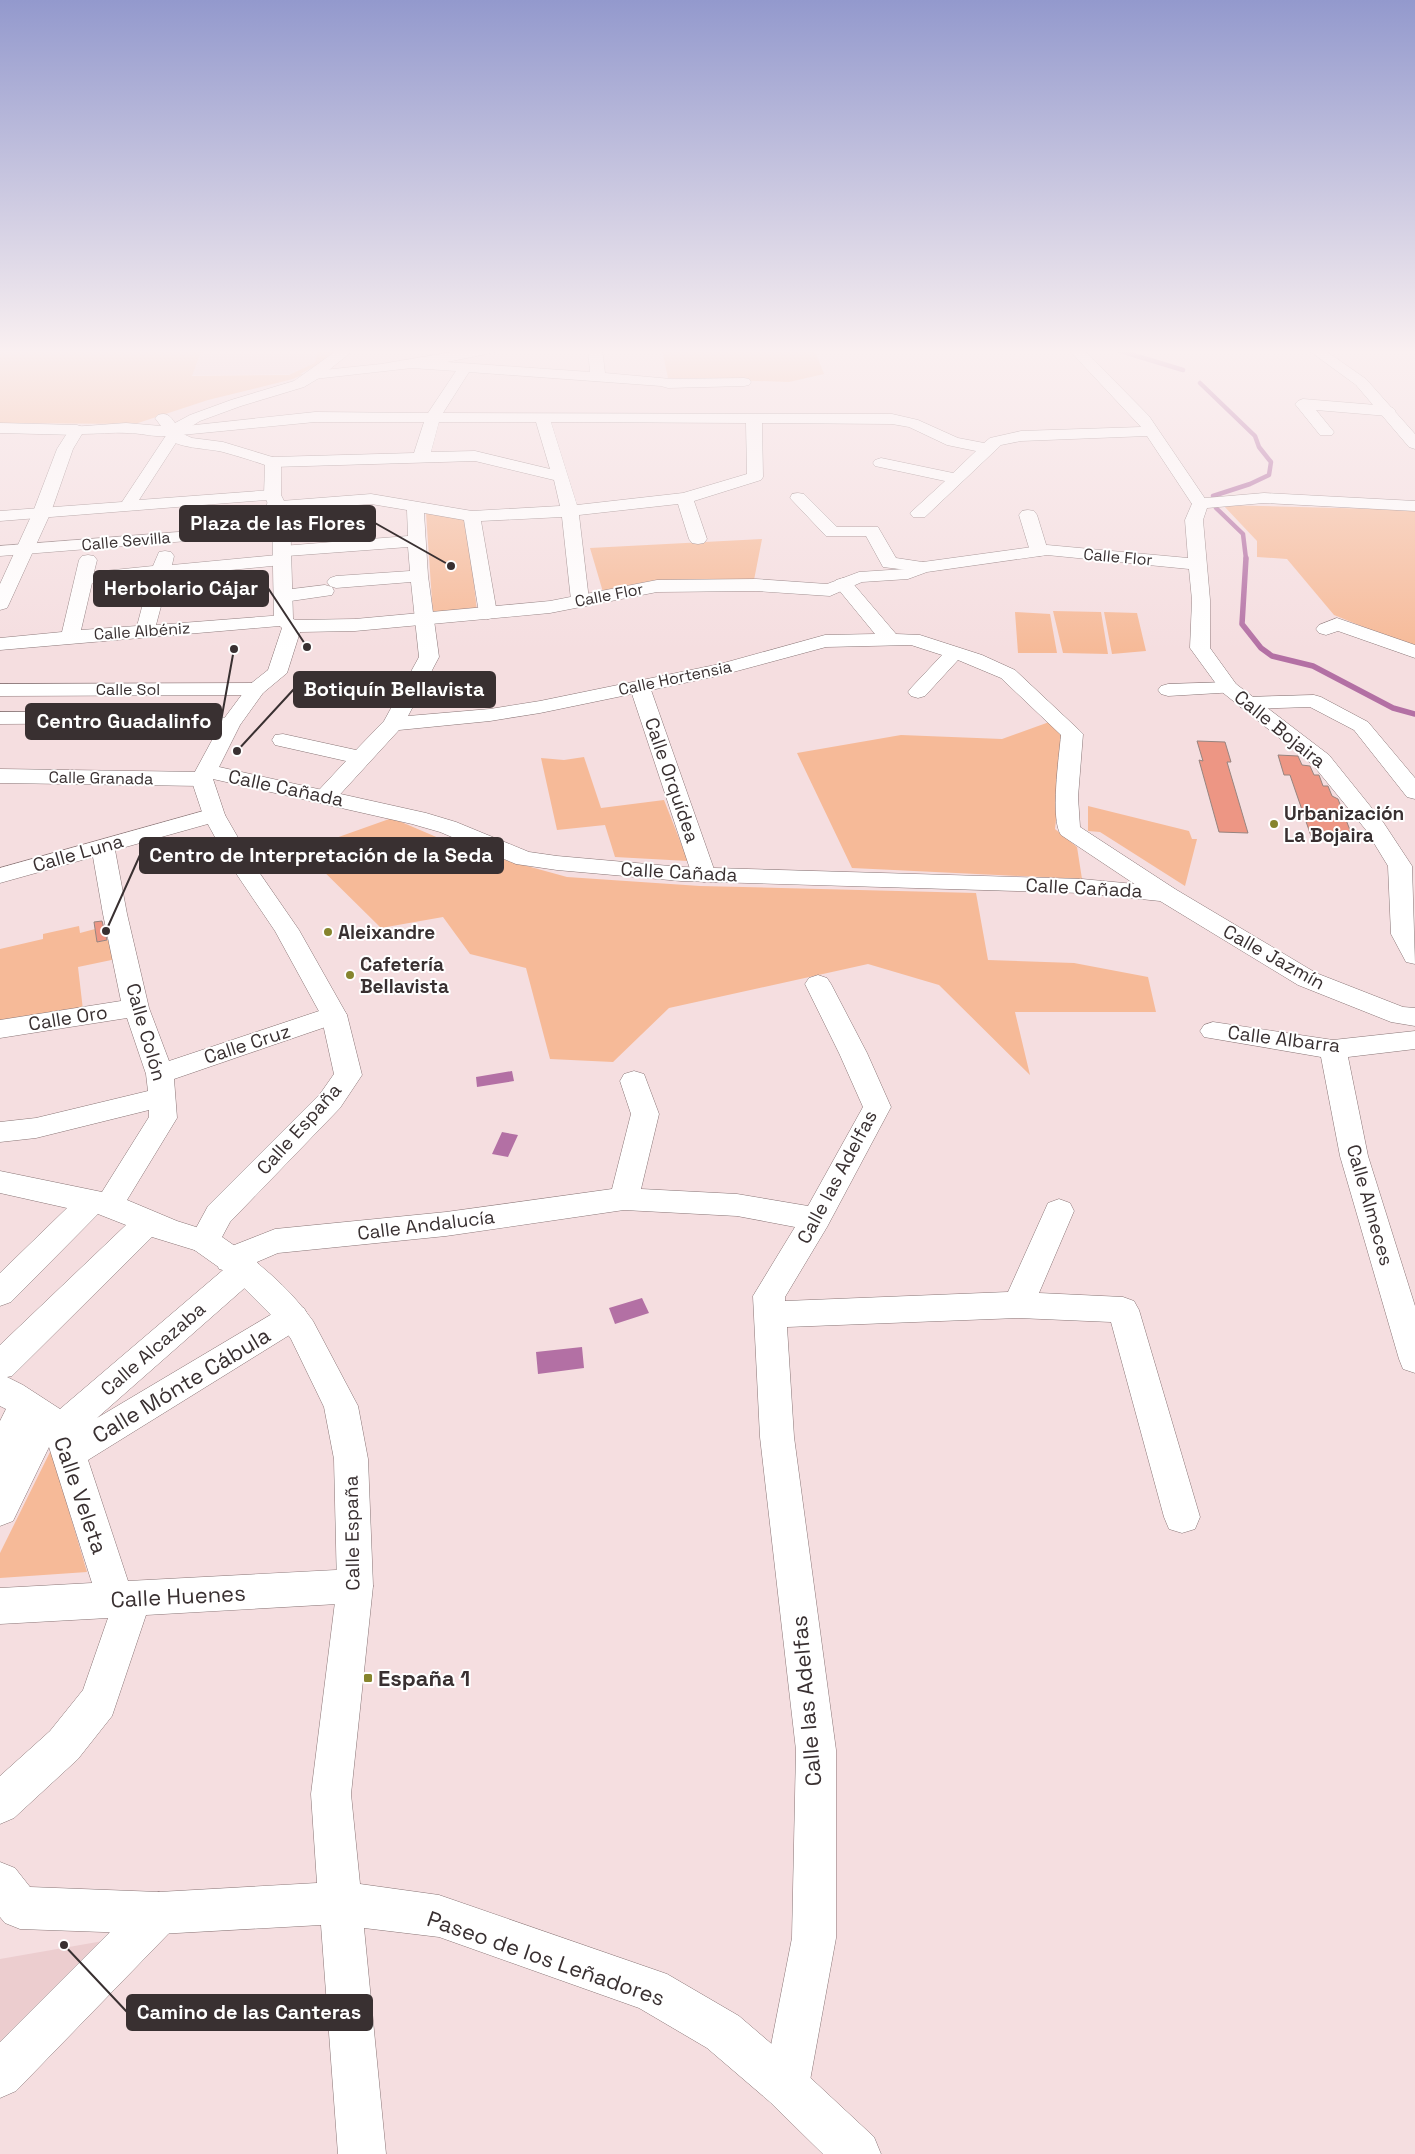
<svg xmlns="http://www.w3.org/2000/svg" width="1415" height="2154" font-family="'Space Grotesk',sans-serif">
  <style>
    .built { fill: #eccdcf }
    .green { fill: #f6ba98 }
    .water { fill: #b370a4 }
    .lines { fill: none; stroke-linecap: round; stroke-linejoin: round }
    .stream-far1 { stroke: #b370a4; stroke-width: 4.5 }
    .stream { stroke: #b370a4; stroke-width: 5.5 }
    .building { fill: #ed9684; stroke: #97847f }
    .street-casing { stroke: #897576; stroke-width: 1 }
    .secondary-casing { stroke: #897576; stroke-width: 1 }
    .street { fill: #fff; fill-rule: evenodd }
    .secondary { fill: #fff; fill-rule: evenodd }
    .poi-dot { fill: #86842d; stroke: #fff; stroke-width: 2 }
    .labels { text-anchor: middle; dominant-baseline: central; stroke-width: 4; stroke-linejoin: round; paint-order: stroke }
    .far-street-label { font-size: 16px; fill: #393031; stroke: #fff }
    .street-label { font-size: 19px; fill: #393031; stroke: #fff }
    .poi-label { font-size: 19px; font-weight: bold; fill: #393031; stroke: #fff; text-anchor: start }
    .near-street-label { font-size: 22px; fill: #393031; stroke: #fff }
    .near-poi-label { font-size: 22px; font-weight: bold; fill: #393031; stroke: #fff; text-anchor: start }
    .leader { fill: none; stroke: #393031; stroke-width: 2 }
    .callout-dot { fill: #393031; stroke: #fff; stroke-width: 2 }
    .callout { fill: #393031; stroke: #393031; stroke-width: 2 }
    .callout-label { font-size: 20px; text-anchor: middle; font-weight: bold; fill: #fff }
  </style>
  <rect width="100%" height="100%" fill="#f5dee0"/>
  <!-- built -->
  <path class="built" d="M203 349H337L321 363 300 374 192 375Z
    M126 1937 0 2065V1959Z"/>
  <!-- green -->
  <path class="green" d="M0 349H202L192 376 289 375 315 363 317 354 320 351 336 349 320 363 300 374H304L293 379 208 400 135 424 0 423Z
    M662 349H814L824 374 789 382 668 378Z
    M1223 505 1415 510V648L1334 615 1287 559 1257 557V541Z
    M426 513 467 519 477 612 433 615Z
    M762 539 754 580 603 592 590 548Z
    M1053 611 1101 612 1108 654 1063 653Z
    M1015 612 1050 614 1057 653H1018Z
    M1104 612 1137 613 1146 651 1112 654Z
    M1052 721 1065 737 1055 829 1077 847 1082 879 852 868 797 753 901 735 1002 739Z
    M584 757 601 808 664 800 688 861 615 857 605 825 557 830 541 758 564 760Z
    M1088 806 1189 831 1192 839H1197L1185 886 1100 832 1088 831Z
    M392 818 462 848 567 877 700 886 976 893 988 960 1074 963 1148 977 1156 1012H1015L1030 1075 939 985 868 964 669 1008 613 1062 550 1059 526 968 470 954 443 917 381 928 302 850Z
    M79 926 80 933 95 929 98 942 117 938 121 958 78 967 83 1010 0 1023V949L43 939V934Z
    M51 1450 87 1572 0 1578V1553Z"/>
  <!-- water -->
  <path class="water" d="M512 1071 514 1081 477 1087 476 1077Z
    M502 1132 518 1135 508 1157 492 1154Z
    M642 1298 649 1313 615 1324 609 1308Z
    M582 1347 584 1368 538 1374 536 1352Z"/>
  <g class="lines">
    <!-- stream-far1 -->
    <path class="stream-far1" d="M1114 349 1183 370
      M1200 383 1255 436 1259 447 1271 462 1269 475 1250 484 1213 496
      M1216 508 1243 534 1246 559"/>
    <!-- stream -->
    <path class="stream" d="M1246 558 1242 624 1261 648 1272 656 1313 666 1393 708 1415 714"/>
  </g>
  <!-- building -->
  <path class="building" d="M1197 741 1225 742 1231 762H1227L1248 833 1219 832 1199 760 1203 761Z
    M1278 755 1298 756 1302 765 1310 766 1314 775H1319L1323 786H1328L1332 796 1338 799 1353 838 1311 836 1290 775H1284Z
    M102 921 107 940 97 942 94 922Z"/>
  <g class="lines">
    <defs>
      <path id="street" d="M470 349H498L496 352 447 362 590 372 588 349H602L605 373 671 379 744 378 749 379 751 382 749 385 744 386 668 388 661 386 469 372 443 413 892 414 918 420 958 438 984 443 990 438 1021 431 1141 427 1068 349H1083L1149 416 1208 503 1206 507H1194L1147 436 1021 441 1001 445 925 517H913L910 513 945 481 875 466 873 463 875 460 881 458 953 473 976 451 947 445 909 427 892 424 762 423 763 477 761 480 694 501 707 539 704 543 698 544 692 543 689 539 678 504 579 515 589 600 587 604 580 606 573 604 571 600 562 517 481 521 497 613 495 617 488 619 481 617 479 613 464 520 424 513 428 576 439 657 408 716 490 709 540 701 720 664 825 635 875 634 834 584 836 580 843 578 850 580 896 634 920 635 982 655 1015 670 1079 730 1083 734 1078 797 1080 827 1175 889 1178 894 1175 899 1166 901 1157 899 1061 835C1050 819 1059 757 1061 735L1001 678 958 660 925 696 918 698 911 696 908 692 911 688 942 655 911 645 826 647 722 675 651 690 716 875 712 880 704 882 696 880 692 875 632 694 540 713 490 721 399 730 334 801 326 803 318 801 315 796 318 791 346 761 275 745 272 740 275 735 283 734 356 750 384 721 419 657 411 582 336 588 330 586 327 582 330 578 336 576 410 571 408 547 287 556 291 560 288 564 282 565 169 576 156 625 284 615 291 617 294 621 291 625 0 650V638L62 632 79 560 82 556 88 555 94 556 97 560 94 572 153 566 159 552 165 551 171 552 174 556 172 565 277 555 273 551 276 547 282 546 408 536 407 510 371 504 274 511 268 510 266 506 268 502 371 494 472 511 560 506 554 480 475 461 273 467 267 465 265 462 267 459 273 457 414 453 424 422H315L181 435 139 500 272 490 278 491 280 495 278 499 0 521V511L122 502 167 434 165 431 167 428 315 412 428 413 456 371 412 368 314 379 309 378 307 375 309 372 314 371 381 364ZM439 422H536L550 469 475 451 431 452ZM551 422 746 423 747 474 683 493 577 505ZM150 577 137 626 81 630 92 583Z
        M1303 399 1388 406 1393 408 1396 411 1393 414 1388 416 1316 410 1334 432 1332 435H1320L1295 404 1298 401Z
        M0 423 77 425 83 427 85 430 83 433 77 435 0 433Z
        M798 493 804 494 837 527H878L896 558 929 563 932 567 929 571 923 572 883 567 866 536H826L790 498 792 494Z
        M1028 510 1034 511 1037 515 1048 551 1045 555 1039 556 1033 555 1030 551 1019 515 1022 511Z
        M281 524 287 525 290 529 287 533 0 556V546Z
        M325 585 332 587 334 591 332 595 284 602 277 600 275 596 277 592 284 590Z
        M1337 618 1415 645V658L1338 631 1326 635 1319 633 1316 629 1319 625Z
        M1229 682 1236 684 1239 688 1236 692 1168 696 1161 694 1158 690 1161 686 1168 684Z
        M256 683 263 685 266 689 263 693 256 695 0 696V684Z
        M1314 695 1321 697 1368 722 1415 778V799L1407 797 1354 730 1310 707 1247 709 1240 707 1237 703 1240 699 1247 697Z
        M141 711 230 718 237 720 240 724 237 728 230 730 141 723 0 724V712Z
        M0 769 202 772 210 774 213 779 210 784 202 786 0 783Z
        M214 808 222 810 225 815 222 820 115 850 127 914 149 1008 169 1061 334 1006 343 1009 347 1015 343 1021 174 1079 177 1118 127 1200 177 1221 215 1233 219 1241 215 1249 204 1253 152 1237 12 1376 7 1377 23 1385 60 1409 223 1270 219 1269 215 1260 219 1251 275 1229 446 1212 612 1189 631 1114 620 1081 624 1074 634 1071 644 1074 659 1114 641 1189 737 1194 808 1206 863 1107 839 1053 805 984 809 978 818 975 827 978 831 984 867 1053 891 1107 827 1227 785 1297V1301L1008 1292 1048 1203 1059 1199 1070 1203 1074 1211 1039 1293 1123 1297 1134 1301 1139 1310 1200 1517 1195 1529 1182 1533 1169 1529 1164 1517 1111 1322 1018 1318 787 1327 794 1437 836 1750V1938L809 2086 802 2102 786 2109 770 2102 763 2086 792 1938 796 1750 760 1437 753 1296 795 1227 737 1216 624 1210 446 1236 278 1253 257 1262 261 1269 256 1278 97 1418 282 1308 293 1304 304 1308 309 1317 304 1326 88 1460 128 1581 355 1569 368 1574 373 1586 368 1598 355 1603 146 1615 112 1716 78 1759 14 1818 0 1824V1776L50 1731 83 1690 108 1618 0 1624V1588L92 1583 49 1447 13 1521 0 1526V1421L6 1409 0 1406V1345L126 1225 98 1214 11 1302 0 1306V1273L67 1208 0 1193V1171L102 1192 149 1117V1110L36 1138 0 1142V1122L36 1118 148 1091 146 1074 127 1018 0 1038V1020L121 1001 103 914 93 857 0 883V868Z
        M1213 1022 1333 1040 1415 1031V1049L1348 1057 1368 1156 1415 1306V1373L1403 1369 1399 1359 1340 1156 1321 1057 1204 1037 1200 1031 1204 1025Z
        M159 1892 174 1898 180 1913 174 1928 16 2091 0 2098V2042L144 1898Z"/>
      <path id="secondary" d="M339 349H355L319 378 304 387 241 406 200 421 181 433 192 438 223 442 279 459 281 462V495L290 513 293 619 296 620 355 619 550 601 657 580 756 579 827 584 859 572 905 569 923 562 1047 545 1188 558 1185 520 1194 499 1264 493 1415 501V511L1264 503 1207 508 1203 520 1210 600V648L1236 684 1329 755 1383 822 1412 866 1415 964 1406 962 1391 934 1388 866 1366 830 1313 765 1222 692 1190 648 1192 600 1189 569 1047 555 927 572 908 579 862 582 830 596 756 591 657 592 550 613 355 631 300 632 287 673 263 693 240 725 219 767 426 813 456 822 529 852 557 856 681 867 1082 879 1166 887 1175 889 1316 973 1403 1007 1415 1008V1026L1391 1022 1298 985 1160 901 1082 893 681 881 557 870 516 864 440 832 412 824 213 779 225 815 252 862 299 930 347 1015 362 1075 340 1108 230 1222 222 1237C256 1260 289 1287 313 1321L358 1406 368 1459 373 1586 351 1794 360 1884 439 1895 667 1974 739 2016 802 2070 874 2137 881 2154H823L770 2102 707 2048 639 2008 439 1937 364 1928 386 2154H338L321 1925 159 1934 20 1929 5 1923 0 1917V1862L15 1868 30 1887 159 1892 317 1883 311 1794 337 1586 334 1459 324 1407 291 1339 282 1326 234 1278 193 1249 189 1241 208 1206 320 1094 334 1074 321 1015 275 931 229 863 203 815 191 779 223 720 249 685 268 670 282 628 274 621 272 513 264 495 265 465C251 460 237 456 223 452 208 448 175 449 166 436 152 437 141 433 127 433 112 432 97 434 82 434L73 449 51 512 9 604 7 608 0 610V584L33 512 57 449 71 427 126 423 161 426 155 418 158 415C167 412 170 416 175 423L190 415 231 400 294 381Z
        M1307 349H1323L1366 379 1415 434V449L1409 447 1356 385Z"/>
    </defs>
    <!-- street casing -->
    <use href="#street" class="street-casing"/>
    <!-- secondary casing -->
    <use href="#secondary" class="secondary-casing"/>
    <!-- street -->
    <use href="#street" class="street"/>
    <!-- secondary -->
    <use href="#secondary" class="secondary"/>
  </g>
  <!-- sky -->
  <linearGradient id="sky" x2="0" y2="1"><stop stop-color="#9399cd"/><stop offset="0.54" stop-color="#faf0f1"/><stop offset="1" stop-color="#faf0f1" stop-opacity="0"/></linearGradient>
  <rect width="1415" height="651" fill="url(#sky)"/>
  <!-- markers -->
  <g class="poi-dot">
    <circle cx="1274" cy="824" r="5"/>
    <circle cx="328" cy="932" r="5"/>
    <circle cx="350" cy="975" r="5"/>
    <rect x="363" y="1673" width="10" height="10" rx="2.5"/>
  </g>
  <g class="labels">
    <!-- far-street labels -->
    <g class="far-street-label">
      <text transform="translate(126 541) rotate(-5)">Calle Sevilla</text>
      <text transform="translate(1118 557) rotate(5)">Calle Flor</text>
      <text transform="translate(609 595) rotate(-11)">Calle Flor</text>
      <text transform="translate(142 631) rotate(-4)">Calle Albéniz</text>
      <text transform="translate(675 678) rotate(-12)">Calle Hortensia</text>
      <text x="128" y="689">Calle Sol</text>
      <text transform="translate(101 778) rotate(1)">Calle Granada</text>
    </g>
    <!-- street labels -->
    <g class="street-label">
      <text transform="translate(1280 729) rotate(39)">Calle Bojaira</text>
      <text transform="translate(672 780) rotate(71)">Calle Orquídea</text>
      <text transform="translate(286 788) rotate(12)">Calle Cañada</text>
      <text transform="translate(78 853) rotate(-16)">Calle Luna</text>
      <text transform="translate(679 872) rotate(3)">Calle Cañada</text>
      <text transform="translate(1084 888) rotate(3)">Calle Cañada</text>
      <text transform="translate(1274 957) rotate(29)">Calle Jazmín</text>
      <text transform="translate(68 1018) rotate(-9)">Calle Oro</text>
      <text transform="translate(146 1032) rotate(74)">Calle Colón</text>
      <text transform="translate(1284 1039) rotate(7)">Calle Albarra</text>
      <text transform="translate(247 1044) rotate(-18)">Calle Cruz</text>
      <text transform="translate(299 1129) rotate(-48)">Calle España</text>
      <text transform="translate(837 1177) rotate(-62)">Calle las Adelfas</text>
      <text transform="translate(1370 1205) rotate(74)">Calle Almeces</text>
      <text transform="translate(426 1225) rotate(-7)">Calle Andalucía</text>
      <text transform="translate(153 1349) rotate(-41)">Calle Alcazaba</text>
      <text transform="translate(352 1533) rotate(-91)">Calle España</text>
    </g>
    <!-- poi labels -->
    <g class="poi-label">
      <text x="1284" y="813">Urbanización<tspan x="1284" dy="22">La Bojaira</tspan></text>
      <text x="338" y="932">Aleixandre</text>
      <text x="360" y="964">Cafetería<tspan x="360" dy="22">Bellavista</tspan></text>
    </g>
    <!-- near-street labels -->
    <g class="near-street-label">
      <text transform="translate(181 1385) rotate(-31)">Calle Mónte Cábula</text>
      <text transform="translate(81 1495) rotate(71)">Calle Veleta</text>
      <text transform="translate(178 1596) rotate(-3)">Calle Huenes</text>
      <text transform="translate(806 1701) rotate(-95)">Calle las Adelfas</text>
      <text transform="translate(546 1958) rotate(19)">Paseo de los Leñadores</text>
    </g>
    <!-- near-poi labels -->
    <g class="near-poi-label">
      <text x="378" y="1678">España 1</text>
    </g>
  </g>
  <!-- callouts -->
  <path class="leader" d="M451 566L375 523M307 647L268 588M237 751L294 689M234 649L221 721M106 931L140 855M64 1945L127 2012"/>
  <g class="callout-dot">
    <circle cx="451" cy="566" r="5"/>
    <circle cx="307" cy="647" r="5"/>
    <circle cx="237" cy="751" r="5"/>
    <circle cx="234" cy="649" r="5"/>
    <circle cx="106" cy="931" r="5"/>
    <circle cx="64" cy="1945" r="5"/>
  </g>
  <g class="callout">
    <rect x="180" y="506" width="195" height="35" rx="5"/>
    <rect x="94" y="571" width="174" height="35" rx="5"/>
    <rect x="294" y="672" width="201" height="35" rx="5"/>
    <rect x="26" y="704" width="195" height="35" rx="5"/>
    <rect x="140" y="838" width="363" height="35" rx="5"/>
    <rect x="127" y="1995" width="245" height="35" rx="5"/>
  </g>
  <g class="callout-label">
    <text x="278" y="530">Plaza de las Flores</text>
    <text x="181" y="595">Herbolario Cájar</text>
    <text x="394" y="696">Botiquín Bellavista</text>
    <text x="124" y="728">Centro Guadalinfo</text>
    <text x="321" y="862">Centro de Interpretación de la Seda</text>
    <text x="249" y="2019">Camino de las Canteras</text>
  </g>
</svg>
